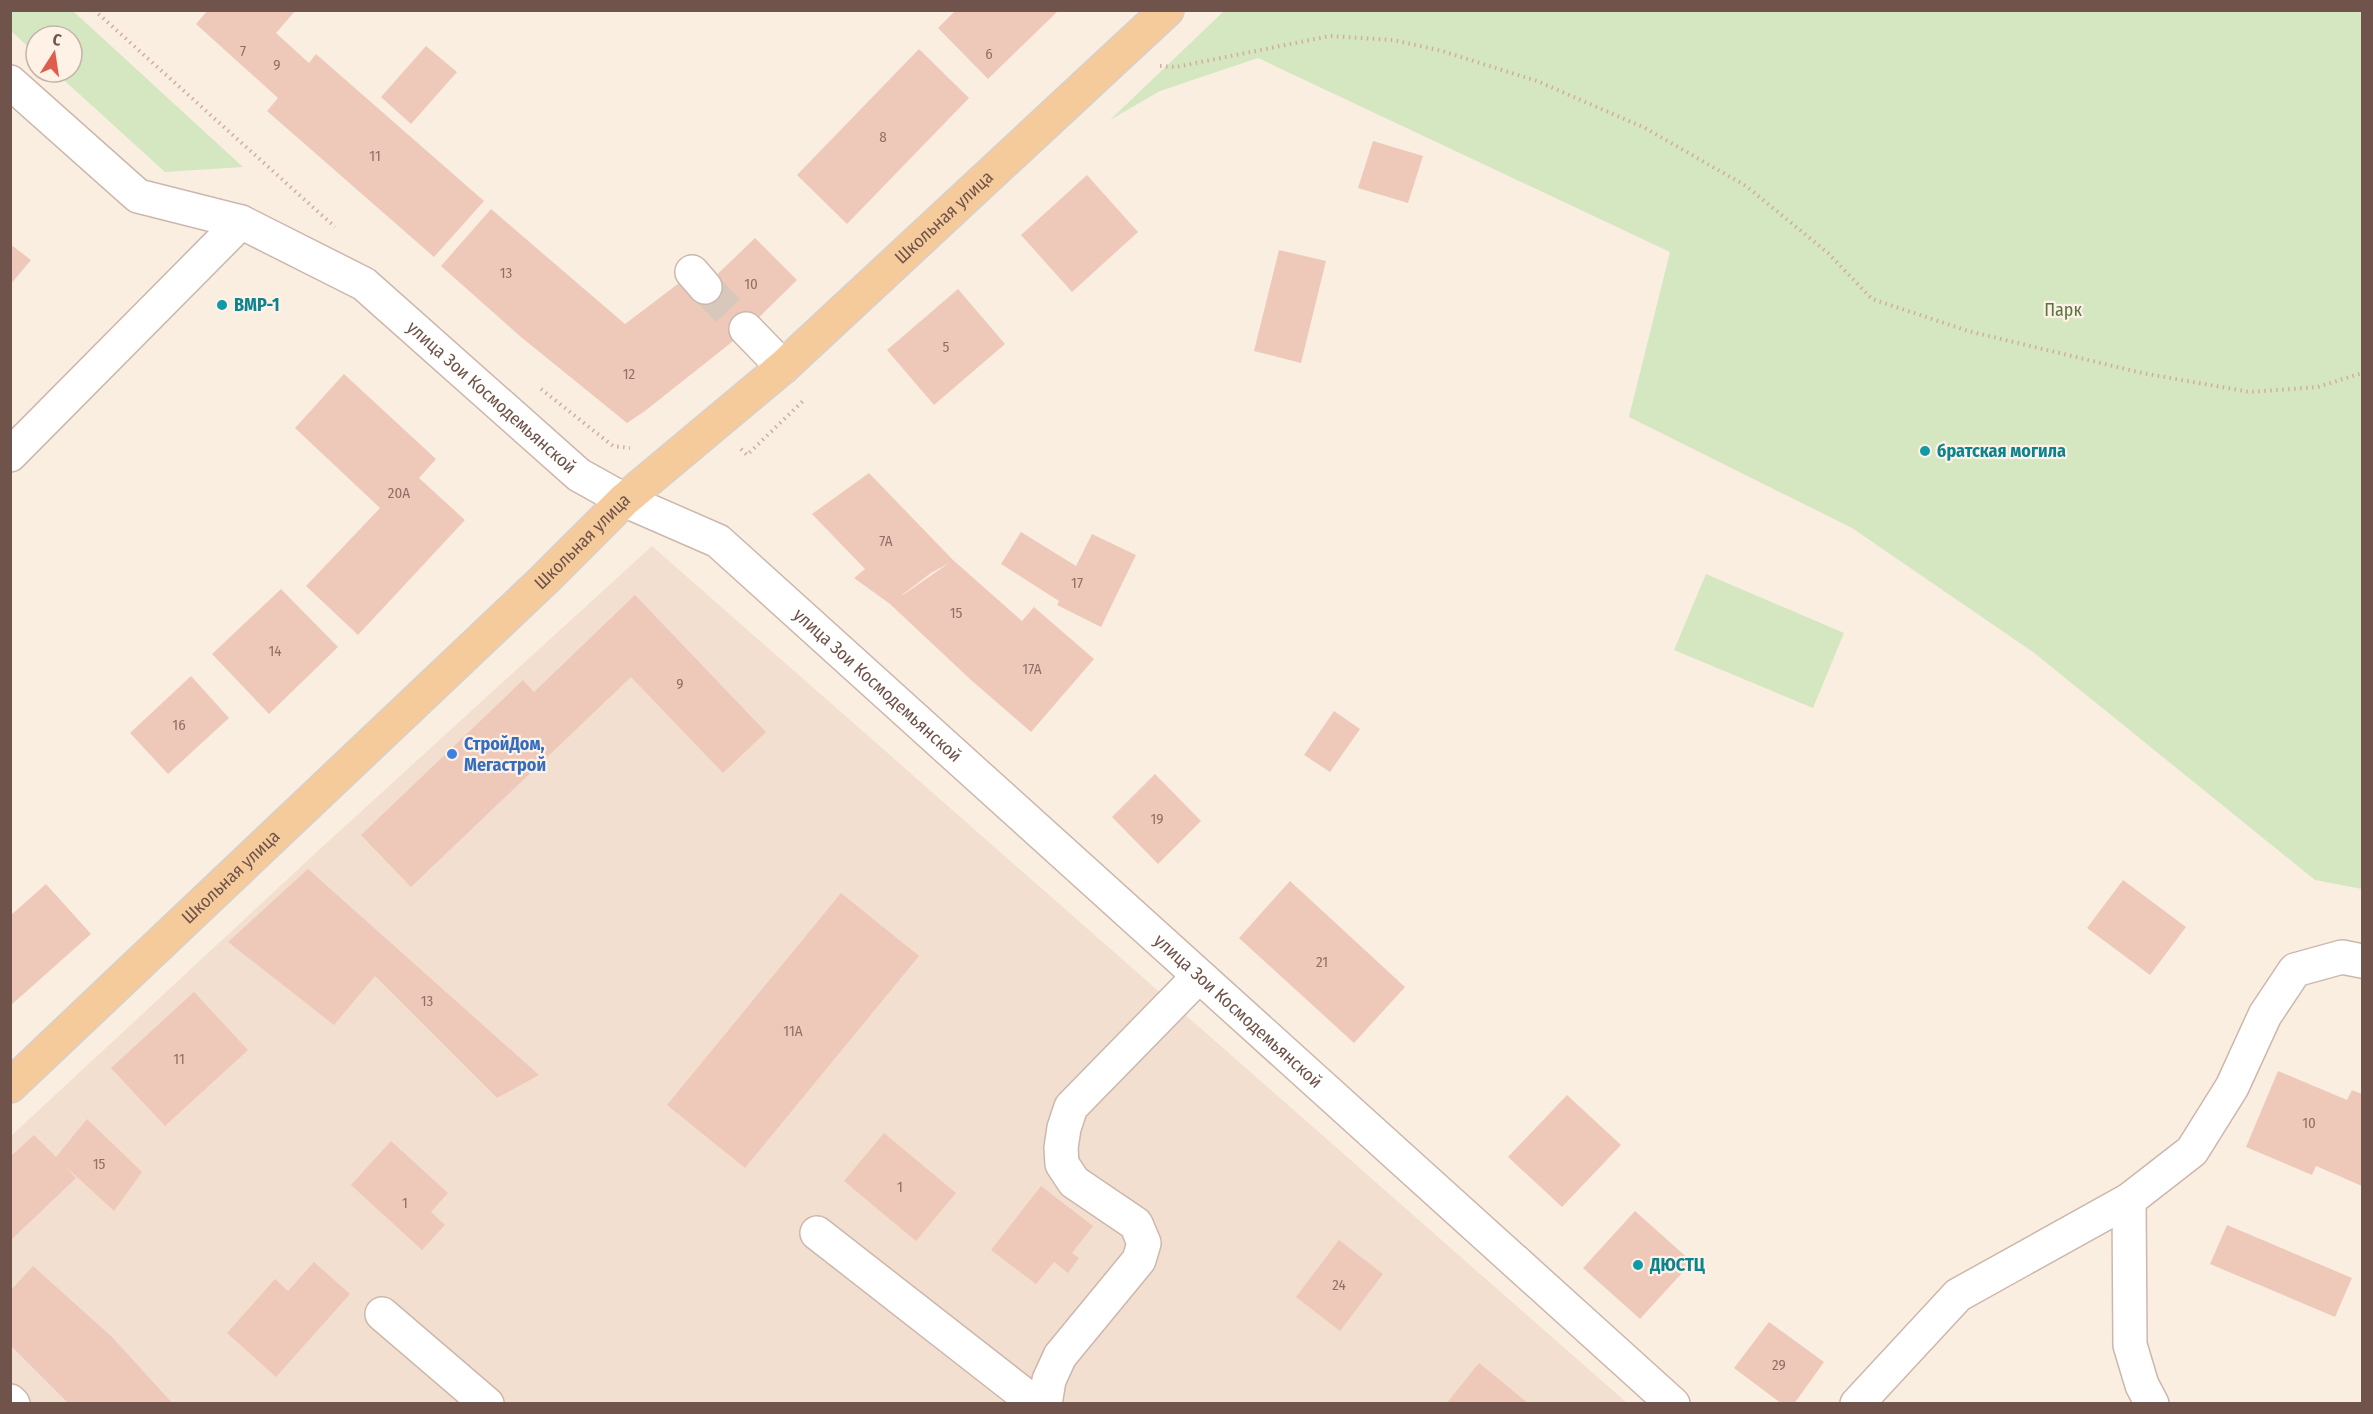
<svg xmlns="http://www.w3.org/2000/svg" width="2373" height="1414" font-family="'Fira Sans Condensed',sans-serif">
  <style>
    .residential { fill: #f2dfd0 }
    .green { fill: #d4e7c1 }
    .building { fill: #eec9ba; fill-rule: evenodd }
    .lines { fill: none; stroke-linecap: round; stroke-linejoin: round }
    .minor-tunnel { stroke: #d8c7bb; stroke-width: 33; stroke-dasharray: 33 16; stroke-linecap: butt }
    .minor-casing { stroke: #cdb7ac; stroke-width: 36 }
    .major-casing { stroke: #d7cfcc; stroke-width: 36 }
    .path { stroke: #d2ad9e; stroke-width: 4; stroke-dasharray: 1.5 4.5; stroke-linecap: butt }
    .minor { stroke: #fff; stroke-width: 33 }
    .major { stroke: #f6cb9c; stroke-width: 33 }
    .culture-dot { fill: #0f9aa8; stroke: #fef2e7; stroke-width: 2 }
    .shop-dot { fill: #3f7fe0; stroke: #fef2e7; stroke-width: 2 }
    .labels { text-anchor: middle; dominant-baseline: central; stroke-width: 4.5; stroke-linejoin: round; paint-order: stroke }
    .number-label { font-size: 15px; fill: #907066 }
    .street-label { font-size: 18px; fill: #70534a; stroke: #fef2e7 }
    .culture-label { font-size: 18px; font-weight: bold; fill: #0d838f; stroke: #fef2e7; text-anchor: start }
    .park-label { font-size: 18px; fill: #577542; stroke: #fef2e7 }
    .shop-label { font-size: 18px; font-weight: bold; fill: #366cbe; stroke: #fef2e7; text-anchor: start }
  </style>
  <rect width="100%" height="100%" fill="#faeee1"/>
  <!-- residential -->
  <path class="residential" d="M652 546 1627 1403 27 1404 11 1387V1136L320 849Z"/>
  <!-- green -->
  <path class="green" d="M10 11H73L243 167 165 172 55 72H72V36H36V54L11 31Z
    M1224 11H2362V889L2315 880 2033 652 1852 528 1629 417 1670 252 1258 58 1160 91 1110 120Z
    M1706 574 1844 633 1813 708 1674 650Z"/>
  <!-- building -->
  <path class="building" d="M208 10H296L276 33 309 63 316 54 484 201 434 257 267 111 278 98 196 24Z
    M956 10H1059L988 79 938 28Z
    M426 46 457 72 411 124 381 97Z
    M919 49 969 98 847 224 797 175Z
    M1373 141 1423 156 1408 203 1358 188Z
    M1087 175 1138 232 1072 292 1021 235Z
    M491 209 625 324 687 277 700 291 755 238 797 280 742 334 645 411 627 423 521 337 441 266Z
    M10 244 31 260 10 285Z
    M1279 250 1326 261 1301 363 1254 351Z
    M958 289 1005 344 934 405 887 350Z
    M344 374 436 459 419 478 465 520 358 635 306 586 380 508 295 428Z
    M869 473 953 560 1022 621 1034 607 1094 659 1031 732 971 680 890 604 854 578 865 569 812 514ZM949 563 903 595H902L931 573Z
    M1021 532 1076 566 1092 534 1136 555 1101 627 1057 605 1059 601 1001 564Z
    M281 589 338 647 269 714 212 654Z
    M635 595 766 732 723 773 631 677 411 887 361 835 523 680 534 692Z
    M191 676 229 718 168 774 130 733Z
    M1334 711 1360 729 1330 772 1304 755Z
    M1155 774 1201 821 1158 864 1112 817Z
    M308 869 539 1075 497 1098 375 976 334 1025 228 942Z
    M2123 880 2186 927 2150 975 2087 928Z
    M1290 881 1405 987 1354 1043 1239 938Z
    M46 884 91 934 10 1006V916Z
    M841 893 919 956 745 1168 667 1105Z
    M194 992 248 1050 165 1126 111 1068Z
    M2278 1071 2347 1100 2352 1090 2362 1094V1186L2316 1166 2312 1175 2246 1147Z
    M1567 1095 1621 1145 1562 1207 1508 1157Z
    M87 1119 142 1172 114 1211 65 1166 76 1178 10 1241V1157L34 1135 56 1157Z
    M884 1133 956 1193 916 1241 844 1181Z
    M391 1141 448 1193 431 1212 445 1225 422 1250 351 1185Z
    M1041 1186 1093 1226 1072 1253 1079 1258 1068 1273 1054 1262 1036 1284 991 1250Z
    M1635 1211 1692 1262 1640 1319 1583 1268Z
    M2227 1225 2352 1278 2335 1317 2210 1264Z
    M1339 1240 1383 1274 1340 1331 1296 1297Z
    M314 1262 350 1294 276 1377 227 1333 275 1279 288 1291Z
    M33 1266 112 1337 173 1404H69L10 1345V1291Z
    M1769 1322 1824 1362 1794 1404H1782L1734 1368Z
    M1479 1363 1529 1404H1446Z"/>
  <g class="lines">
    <!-- minor-tunnel -->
    <path class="minor-tunnel" d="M705 287 746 329"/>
    <defs>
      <g id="minor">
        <path id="s1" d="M10 82 138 196 241 222 364 284 579 475 624 500 718 541 1673 1404"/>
        <path d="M692 272 705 287"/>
        <path d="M746 329 783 367"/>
        <path d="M10 455 241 222"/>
        <path d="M2129 1200 2130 1345 2142 1385 2152 1404"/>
        <path d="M817 1233 1036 1404"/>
        <path d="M382 1314 487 1404"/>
        <path d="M10 1401 13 1404"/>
        <path d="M1045 1404 1049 1380 1060 1356 1139 1260 1144 1243 1136 1224 1074 1182 1062 1164 1061 1148 1064 1128 1071 1107 1199 976"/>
        <path d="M1857 1404 1958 1295 2129 1200 2192 1151 2232 1087 2265 1015 2295 970 2342 957 2362 961"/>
      </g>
      <g id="major">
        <path id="s2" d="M10 1086 544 580 624 500 783 367 1167 10"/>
      </g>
    </defs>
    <!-- minor casing -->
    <use href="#minor" class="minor-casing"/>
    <!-- major casing -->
    <use href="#major" class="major-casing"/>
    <!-- path -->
    <path class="path" d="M94 10 335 227
      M1160 66 1176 67 1330 36 1393 40 1442 51 1537 81 1645 128 1746 186 1828 253 1872 299 1968 331 2142 373 2250 392 2318 387 2362 373
      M541 389 613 446 630 448
      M741 449 747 455 805 399"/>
    <!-- minor -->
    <use href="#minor" class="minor"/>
    <!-- major -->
    <use href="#major" class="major"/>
  </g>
  <!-- markers -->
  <g class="culture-dot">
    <circle cx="222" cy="305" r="6"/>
    <circle cx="1925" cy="451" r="6"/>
    <circle cx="1638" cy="1265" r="6"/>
  </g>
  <circle class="shop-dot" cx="452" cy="754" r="6"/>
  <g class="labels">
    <!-- number labels -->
    <g class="number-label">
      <text x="243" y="51">7</text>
      <text x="989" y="54">6</text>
      <text x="277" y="65">9</text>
      <text x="883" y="137">8</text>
      <text x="375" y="156">11</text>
      <text x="506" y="273">13</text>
      <text x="751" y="284">10</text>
      <text x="946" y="347">5</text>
      <text x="629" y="374">12</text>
      <text x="399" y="493">20А</text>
      <text x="886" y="541">7А</text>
      <text x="1077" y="583">17</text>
      <text x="956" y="613">15</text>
      <text x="275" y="651">14</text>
      <text x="1032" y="669">17А</text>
      <text x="680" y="684">9</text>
      <text x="179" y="725">16</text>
      <text x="1157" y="819">19</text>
      <text x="1322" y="962">21</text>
      <text x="427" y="1001">13</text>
      <text x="793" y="1031">11А</text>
      <text x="179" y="1059">11</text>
      <text x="2309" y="1123">10</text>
      <text x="99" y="1164">15</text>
      <text x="900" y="1187">1</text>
      <text x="405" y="1203">1</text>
      <text x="1339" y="1285">24</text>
      <text x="1779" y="1365">29</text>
    </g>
    <!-- street labels -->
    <g class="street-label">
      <text stroke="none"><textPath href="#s2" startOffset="1276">Школьная улица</textPath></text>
      <text stroke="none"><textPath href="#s1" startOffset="586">улица Зои Космодемьянской</textPath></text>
      <text stroke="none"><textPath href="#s2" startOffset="790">Школьная улица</textPath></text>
      <text stroke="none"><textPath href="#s1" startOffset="1072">улица Зои Космодемьянской</textPath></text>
      <text stroke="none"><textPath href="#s2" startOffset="304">Школьная улица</textPath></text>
      <text stroke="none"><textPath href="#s1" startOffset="1558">улица Зои Космодемьянской</textPath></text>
    </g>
    <!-- culture labels -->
    <g class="culture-label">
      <text x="234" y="305">BMP-1</text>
      <text x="1937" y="451">братская могила</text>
      <text x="1650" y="1265">ДЮСТЦ</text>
    </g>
    <!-- park labels -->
    <g class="park-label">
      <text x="2063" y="310">Парк</text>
    </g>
    <!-- shop labels -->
    <g class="shop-label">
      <text x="464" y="744">СтройДом,<tspan x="464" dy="21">Мегастрой</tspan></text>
    </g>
  </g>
  <!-- border -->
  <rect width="2373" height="1414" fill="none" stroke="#70534a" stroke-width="24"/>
  <!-- north arrow -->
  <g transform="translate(54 54) rotate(12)"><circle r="28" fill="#fef2e7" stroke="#c5b2a8" stroke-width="1.5"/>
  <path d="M0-4.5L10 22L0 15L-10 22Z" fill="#de5d4c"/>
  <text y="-9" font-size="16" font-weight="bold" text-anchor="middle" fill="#70534a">С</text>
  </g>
</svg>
